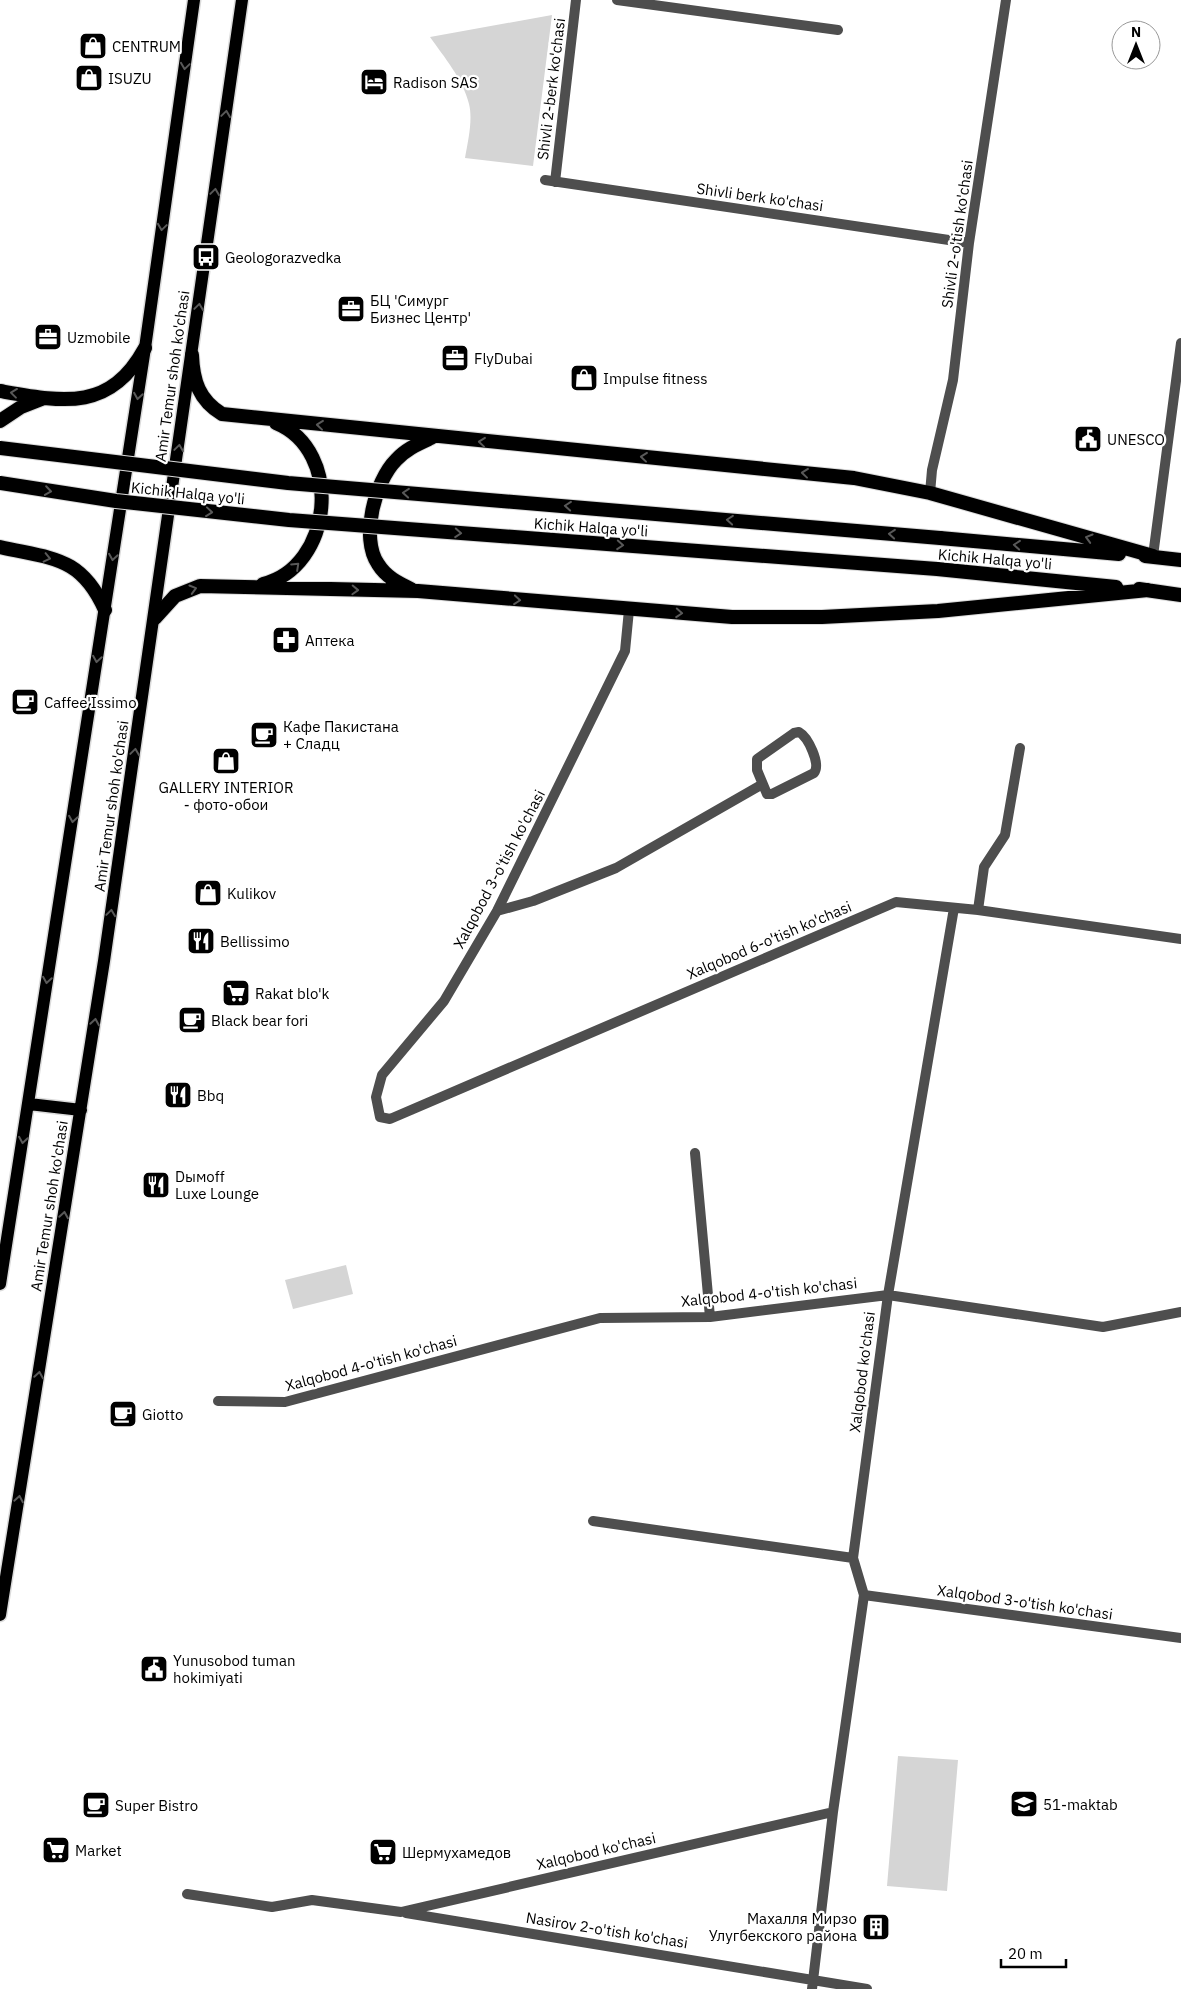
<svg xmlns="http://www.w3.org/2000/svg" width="1181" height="1989" font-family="'IBM Plex Sans',sans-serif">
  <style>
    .grass { fill: #d5d5d5 }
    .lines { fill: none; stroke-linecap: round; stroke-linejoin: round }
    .primary-casing { stroke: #dbdbdb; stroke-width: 15 }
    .trunk-casing { stroke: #dbdbdb; stroke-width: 16 }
    .minor { stroke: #4e4e4e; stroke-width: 10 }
    .primary { stroke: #000; stroke-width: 12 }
    .trunk { stroke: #000; stroke-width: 14 }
    .trunk-bridge-casing { stroke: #dbdbdb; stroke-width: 16; stroke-linecap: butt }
    .trunk-bridge { stroke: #000; stroke-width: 14 }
    .oneway { stroke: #595959 }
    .labels { text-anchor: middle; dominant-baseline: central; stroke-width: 4.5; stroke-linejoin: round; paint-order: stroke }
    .poi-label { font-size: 15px; fill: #000; stroke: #fff; text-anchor: start }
    .street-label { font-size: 15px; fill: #000; stroke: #fff }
  </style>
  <rect width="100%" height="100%" fill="#fff"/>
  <!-- grass -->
  <path class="grass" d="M552 15 533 166 465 158C468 141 473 120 469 104 463 79 444 57 430 37Z
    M346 1265 353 1294 293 1309 285 1280Z
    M898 1756 958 1760 947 1891 887 1886Z"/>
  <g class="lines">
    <defs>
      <path id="primary" d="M29 1104 81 1110
        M0 1284 145 348 194 0
        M0 1615 104 961 242 0"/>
      <path id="trunk" d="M192 355C193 381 199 400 222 414L854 478 930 493 1153 556
        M0 391C63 402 110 412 145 348
        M0 421 21 407 44 398
        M940 538 1119 554
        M0 547C52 559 81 556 105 610
        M1145 556 1181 560
        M937 569 1116 587
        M263 584C333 567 344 451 276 423
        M411 589C398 583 386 577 378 564 360 538 375 481 396 460 406 449 418 444 431 438
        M1139 589 1181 595
        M155 618 175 596 200 586 418 591 732 617H822L938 611 1148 590"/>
    </defs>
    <!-- primary casing -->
    <use href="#primary" class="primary-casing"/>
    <!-- trunk casing -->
    <use href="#trunk" class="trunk-casing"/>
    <!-- minor -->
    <path class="minor" d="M617 0 838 30
      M545 180 969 243
      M555 182 576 0
      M930 493 932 470 953 380 969 243 1006 0
      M1153 556 1181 343
      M629 610 625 651 497 911 444 1001 382 1075 376 1097 380 1117 390 1119 896 902 978 910 1181 939
      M799 732C808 737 821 764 814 773L772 794H767L757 770V759L794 733Z
      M978 910 984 867 1005 835 1020 748
      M497 911 533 901 616 868 761 785
      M695 1153 710 1317
      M218 1401 285 1402 600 1318 710 1317 888 1295 1103 1327 1181 1312
      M593 1521 853 1558
      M864 1595 1181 1638
      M187 1894 272 1907 312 1900 401 1912 833 1812
      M406 1913 867 1989
      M812 1989 833 1812 864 1595 853 1558 888 1295 954 908"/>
    <!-- primary -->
    <use href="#primary" class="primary"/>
    <!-- trunk -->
    <use href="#trunk" class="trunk"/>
    <defs>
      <path id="trunk-bridge" d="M0 448 288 483 940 538
        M0 483 116 501 289 520 937 569"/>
    </defs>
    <!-- trunk-bridge casing -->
    <use href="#trunk-bridge" class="trunk-bridge-casing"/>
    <!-- trunk-bridge -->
    <use href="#trunk-bridge" class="trunk-bridge"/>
  </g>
  <!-- one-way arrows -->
  <defs><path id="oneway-chevron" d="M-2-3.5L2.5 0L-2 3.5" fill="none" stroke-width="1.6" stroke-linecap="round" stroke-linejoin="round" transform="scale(1.25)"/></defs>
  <g class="oneway">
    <use href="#oneway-chevron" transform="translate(185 66) rotate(98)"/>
    <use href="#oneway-chevron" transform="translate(226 114) rotate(-82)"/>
    <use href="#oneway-chevron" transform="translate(215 192) rotate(-82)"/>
    <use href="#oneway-chevron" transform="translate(162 227) rotate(98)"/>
    <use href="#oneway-chevron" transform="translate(199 307) rotate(-82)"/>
    <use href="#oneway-chevron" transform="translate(14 393) rotate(-173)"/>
    <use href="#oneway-chevron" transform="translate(138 396) rotate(99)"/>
    <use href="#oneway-chevron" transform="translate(320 425) rotate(-174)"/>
    <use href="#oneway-chevron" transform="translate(482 442) rotate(-174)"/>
    <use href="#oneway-chevron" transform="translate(179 448) rotate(-82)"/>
    <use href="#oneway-chevron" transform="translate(644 457) rotate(-174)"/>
    <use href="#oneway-chevron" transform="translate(805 473) rotate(-174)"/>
    <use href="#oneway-chevron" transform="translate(48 491) rotate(8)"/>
    <use href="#oneway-chevron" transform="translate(406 493) rotate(-175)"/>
    <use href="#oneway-chevron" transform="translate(568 506) rotate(-175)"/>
    <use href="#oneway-chevron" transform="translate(209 512) rotate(6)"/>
    <use href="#oneway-chevron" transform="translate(730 520) rotate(-175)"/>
    <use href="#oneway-chevron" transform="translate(458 533) rotate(4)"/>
    <use href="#oneway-chevron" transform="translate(892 534) rotate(-175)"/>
    <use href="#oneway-chevron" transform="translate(1089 538) rotate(-164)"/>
    <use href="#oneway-chevron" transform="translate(620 545) rotate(4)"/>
    <use href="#oneway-chevron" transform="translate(1017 545) rotate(-175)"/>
    <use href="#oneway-chevron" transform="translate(113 557) rotate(99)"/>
    <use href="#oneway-chevron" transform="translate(47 558) rotate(13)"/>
    <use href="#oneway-chevron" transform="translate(296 566) rotate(-43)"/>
    <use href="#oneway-chevron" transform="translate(193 589) rotate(-16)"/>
    <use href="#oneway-chevron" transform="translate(355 590) rotate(2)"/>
    <use href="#oneway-chevron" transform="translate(517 600) rotate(5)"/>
    <use href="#oneway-chevron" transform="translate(679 613) rotate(4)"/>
    <use href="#oneway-chevron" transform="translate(97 659) rotate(99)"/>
    <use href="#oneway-chevron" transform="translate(135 752) rotate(-82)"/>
    <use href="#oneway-chevron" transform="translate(73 819) rotate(99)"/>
    <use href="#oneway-chevron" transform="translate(111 913) rotate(-82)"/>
    <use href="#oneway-chevron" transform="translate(47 980) rotate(99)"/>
    <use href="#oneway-chevron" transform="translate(95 1022) rotate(-81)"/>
    <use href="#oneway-chevron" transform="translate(23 1140) rotate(99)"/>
    <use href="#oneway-chevron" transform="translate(64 1215) rotate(-81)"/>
    <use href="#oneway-chevron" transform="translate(39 1375) rotate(-81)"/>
    <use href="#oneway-chevron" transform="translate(19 1499) rotate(-80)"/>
  </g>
  <!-- icons -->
  <defs>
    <symbol id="shop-square" viewBox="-11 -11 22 22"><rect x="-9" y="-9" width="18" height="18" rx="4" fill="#000" stroke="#fff"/><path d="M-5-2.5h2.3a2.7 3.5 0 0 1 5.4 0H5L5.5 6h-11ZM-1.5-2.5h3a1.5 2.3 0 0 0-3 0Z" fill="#fff"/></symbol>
    <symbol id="hotel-square" viewBox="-11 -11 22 22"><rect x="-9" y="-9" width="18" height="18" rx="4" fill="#000" stroke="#fff"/><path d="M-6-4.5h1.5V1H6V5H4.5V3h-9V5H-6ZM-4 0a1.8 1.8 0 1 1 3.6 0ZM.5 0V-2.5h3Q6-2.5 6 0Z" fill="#fff"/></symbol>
    <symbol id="bus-square" viewBox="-11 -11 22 22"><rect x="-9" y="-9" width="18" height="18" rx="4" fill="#000" stroke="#fff"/><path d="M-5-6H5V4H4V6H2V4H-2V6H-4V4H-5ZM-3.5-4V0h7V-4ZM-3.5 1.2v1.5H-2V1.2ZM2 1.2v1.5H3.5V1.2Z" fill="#fff"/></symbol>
    <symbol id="office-square" viewBox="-11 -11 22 22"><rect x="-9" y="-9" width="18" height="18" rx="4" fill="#000" stroke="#fff"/><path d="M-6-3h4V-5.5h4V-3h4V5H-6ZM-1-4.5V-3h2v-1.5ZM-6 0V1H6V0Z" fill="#fff"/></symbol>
    <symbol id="civic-square" viewBox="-11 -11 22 22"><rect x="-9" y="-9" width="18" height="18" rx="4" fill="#000" stroke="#fff"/><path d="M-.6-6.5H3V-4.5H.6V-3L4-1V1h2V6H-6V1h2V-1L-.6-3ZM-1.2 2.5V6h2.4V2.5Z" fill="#fff"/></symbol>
    <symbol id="pharmacy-square" viewBox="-11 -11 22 22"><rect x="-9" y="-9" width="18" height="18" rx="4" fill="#000" stroke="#fff"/><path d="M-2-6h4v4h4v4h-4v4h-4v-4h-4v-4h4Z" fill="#fff"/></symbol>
    <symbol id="cafe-square" viewBox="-11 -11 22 22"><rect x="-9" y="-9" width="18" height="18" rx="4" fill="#000" stroke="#fff"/><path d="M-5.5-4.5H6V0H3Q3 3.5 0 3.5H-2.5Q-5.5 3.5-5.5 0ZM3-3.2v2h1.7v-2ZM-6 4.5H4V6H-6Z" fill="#fff"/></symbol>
    <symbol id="restaurant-square" viewBox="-11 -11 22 22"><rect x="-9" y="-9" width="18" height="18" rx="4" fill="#000" stroke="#fff"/><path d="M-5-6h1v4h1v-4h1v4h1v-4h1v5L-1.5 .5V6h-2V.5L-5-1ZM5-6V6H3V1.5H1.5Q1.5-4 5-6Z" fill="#fff"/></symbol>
    <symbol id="supermarket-square" viewBox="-11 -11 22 22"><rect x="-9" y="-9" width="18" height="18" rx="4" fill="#000" stroke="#fff"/><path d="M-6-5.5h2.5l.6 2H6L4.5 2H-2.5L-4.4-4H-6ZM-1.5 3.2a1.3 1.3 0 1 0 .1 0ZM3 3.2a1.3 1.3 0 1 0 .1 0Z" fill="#fff"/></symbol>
    <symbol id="school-square" viewBox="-11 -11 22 22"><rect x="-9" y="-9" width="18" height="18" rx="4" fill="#000" stroke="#fff"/><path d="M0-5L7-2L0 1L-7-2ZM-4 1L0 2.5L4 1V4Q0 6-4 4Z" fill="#fff"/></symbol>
    <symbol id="building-square" viewBox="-11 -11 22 22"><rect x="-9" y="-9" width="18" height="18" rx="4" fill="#000" stroke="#fff"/><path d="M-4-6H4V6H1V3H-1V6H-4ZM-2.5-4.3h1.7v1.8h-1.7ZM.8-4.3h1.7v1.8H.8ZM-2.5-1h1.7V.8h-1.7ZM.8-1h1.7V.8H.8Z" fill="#fff"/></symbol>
  </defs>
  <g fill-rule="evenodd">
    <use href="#shop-square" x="77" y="30" width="32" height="32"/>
    <use href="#shop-square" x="73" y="62" width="32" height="32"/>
    <use href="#hotel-square" x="358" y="66" width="32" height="32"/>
    <use href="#bus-square" x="190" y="241" width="32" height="32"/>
    <use href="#office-square" x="335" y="293" width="32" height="32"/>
    <use href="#office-square" x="32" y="321" width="32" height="32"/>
    <use href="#office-square" x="439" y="342" width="32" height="32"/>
    <use href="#shop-square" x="568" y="362" width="32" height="32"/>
    <use href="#civic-square" x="1072" y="423" width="32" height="32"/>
    <use href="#pharmacy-square" x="270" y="624" width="32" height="32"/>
    <use href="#cafe-square" x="9" y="686" width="32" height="32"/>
    <use href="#cafe-square" x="248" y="719" width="32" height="32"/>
    <use href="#shop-square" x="210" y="745" width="32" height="32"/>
    <use href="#shop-square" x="192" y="877" width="32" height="32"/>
    <use href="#restaurant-square" x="185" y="925" width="32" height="32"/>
    <use href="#supermarket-square" x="220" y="977" width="32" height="32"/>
    <use href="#cafe-square" x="176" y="1004" width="32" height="32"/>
    <use href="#restaurant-square" x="162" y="1079" width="32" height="32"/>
    <use href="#restaurant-square" x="140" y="1169" width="32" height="32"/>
    <use href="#cafe-square" x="107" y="1398" width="32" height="32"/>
    <use href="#civic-square" x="138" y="1653" width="32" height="32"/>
    <use href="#school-square" x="1008" y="1788" width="32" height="32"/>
    <use href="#cafe-square" x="80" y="1789" width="32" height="32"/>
    <use href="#supermarket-square" x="40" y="1834" width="32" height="32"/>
    <use href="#supermarket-square" x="367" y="1836" width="32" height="32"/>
    <use href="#building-square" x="860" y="1911" width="32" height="32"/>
  </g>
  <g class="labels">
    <!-- poi labels -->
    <g class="poi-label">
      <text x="112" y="46">CENTRUM</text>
      <text x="108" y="78">ISUZU</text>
      <text x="393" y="82">Radison SAS</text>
      <text x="225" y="257">Geologorazvedka</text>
      <text x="370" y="300">БЦ 'Симург<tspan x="370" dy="17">Бизнес Центр'</tspan></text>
      <text x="67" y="337">Uzmobile</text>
      <text x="474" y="358">FlyDubai</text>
      <text x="603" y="378">Impulse fitness</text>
      <text x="1107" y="439">UNESCO</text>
      <text x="305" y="640">Аптека</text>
      <text x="44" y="702">Caffee'Issimo</text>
      <text x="283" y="726">Кафе Пакистана<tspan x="283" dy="17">+ Сладц</tspan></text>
      <text x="226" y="787" text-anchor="middle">GALLERY INTERIOR<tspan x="226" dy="17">- фото-обои</tspan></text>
      <text x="227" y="893">Kulikov</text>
      <text x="220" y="941">Bellissimo</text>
      <text x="255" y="993">Rakat blo'k</text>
      <text x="211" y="1020">Black bear fori</text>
      <text x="197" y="1095">Bbq</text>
      <text x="175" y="1176">Dымоff<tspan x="175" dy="17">Luxe Lounge</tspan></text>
      <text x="142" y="1414">Giotto</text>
      <text x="173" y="1660">Yunusobod tuman<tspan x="173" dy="17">hokimiyati</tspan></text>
      <text x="1043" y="1804">51-maktab</text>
      <text x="115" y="1805">Super Bistro</text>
      <text x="75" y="1850">Market</text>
      <text x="402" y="1852">Шермухамедов</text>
      <text x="857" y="1918" text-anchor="end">Махалля Мирзо<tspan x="857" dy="17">Улугбекского района</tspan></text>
    </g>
    <!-- street labels -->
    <g class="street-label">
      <text transform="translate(551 89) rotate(-83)">Shivli 2-berk ko'chasi</text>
      <text transform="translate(760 197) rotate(8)">Shivli berk ko'chasi</text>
      <text transform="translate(957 234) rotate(-82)">Shivli 2-o'tish ko'chasi</text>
      <text transform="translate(172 376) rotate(-82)">Amir Temur shoh ko'chasi</text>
      <text transform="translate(188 493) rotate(6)">Kichik Halqa yo'li</text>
      <text transform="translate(591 527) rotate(4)">Kichik Halqa yo'li</text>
      <text transform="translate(995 559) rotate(5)">Kichik Halqa yo'li</text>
      <text transform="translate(111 806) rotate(-82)">Amir Temur shoh ko'chasi</text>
      <text transform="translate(499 869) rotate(-62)">Xalqobod 3-o'tish ko'chasi</text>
      <text transform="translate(769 940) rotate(-23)">Xalqobod 6-o'tish ko'chasi</text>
      <text transform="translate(49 1206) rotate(-81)">Amir Temur shoh ko'chasi</text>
      <text transform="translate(769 1292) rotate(-6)">Xalqobod 4-o'tish ko'chasi</text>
      <text transform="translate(371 1363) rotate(-15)">Xalqobod 4-o'tish ko'chasi</text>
      <text transform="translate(862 1372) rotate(-83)">Xalqobod ko'chasi</text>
      <text transform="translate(1025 1602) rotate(8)">Xalqobod 3-o'tish ko'chasi</text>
      <text transform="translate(596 1851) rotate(-13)">Xalqobod ko'chasi</text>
      <text transform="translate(607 1930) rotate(9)">Nasirov 2-o'tish ko'chasi</text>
    </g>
  </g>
  <!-- north arrow -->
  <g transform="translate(1136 45)"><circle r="24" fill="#ffffff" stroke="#999999"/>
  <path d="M0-4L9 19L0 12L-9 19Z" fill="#000000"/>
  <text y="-8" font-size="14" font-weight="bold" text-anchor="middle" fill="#000000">N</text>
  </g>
  <!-- scale -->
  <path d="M1001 1959v8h65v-8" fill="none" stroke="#000000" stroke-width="2.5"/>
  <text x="1008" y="1959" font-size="15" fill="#000000" stroke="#ffffff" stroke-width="4" paint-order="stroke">20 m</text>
</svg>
